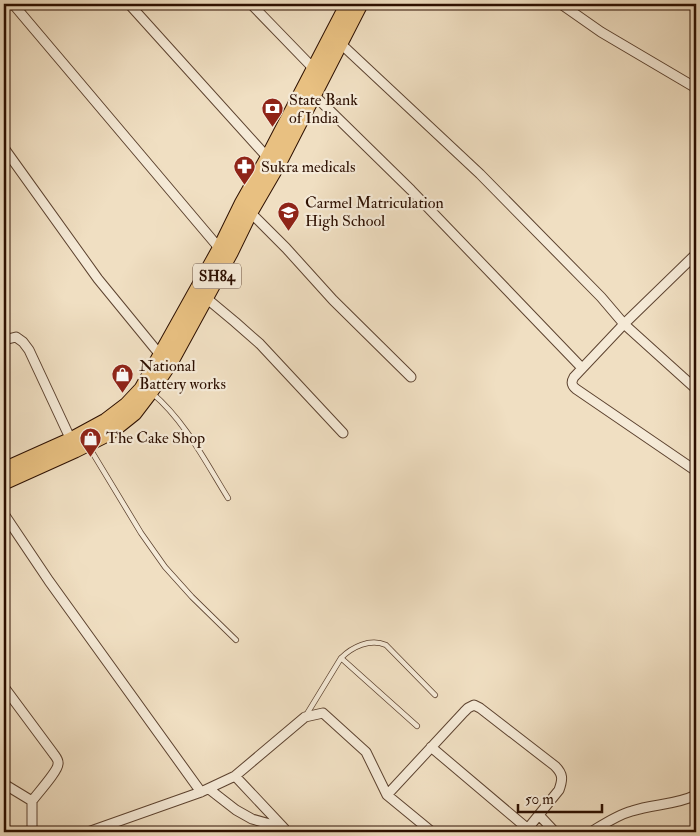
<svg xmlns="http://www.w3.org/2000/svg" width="700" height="836" font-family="'IM FELL Double Pica',serif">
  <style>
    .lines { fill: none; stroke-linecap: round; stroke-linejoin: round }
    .lane-casing { stroke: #5d4330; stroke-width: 6 }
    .street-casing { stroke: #5d4330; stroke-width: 11 }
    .primary-casing { stroke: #2c0f00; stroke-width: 17 }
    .lane { stroke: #f5ead7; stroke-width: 4.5 }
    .street { stroke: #f5ead7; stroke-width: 9 }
    .primary { stroke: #e8c081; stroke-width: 15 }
    .labels { text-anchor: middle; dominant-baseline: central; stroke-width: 4.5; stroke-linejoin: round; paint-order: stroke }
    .shield { fill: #f5ead7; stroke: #685140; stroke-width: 1 }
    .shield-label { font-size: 15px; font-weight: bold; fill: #2c0f00 }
    .poi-label { font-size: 16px; fill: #2c0f00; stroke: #f5ead7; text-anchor: start }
  </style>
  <rect width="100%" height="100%" fill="#f0dfc2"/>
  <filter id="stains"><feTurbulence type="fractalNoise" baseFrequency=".004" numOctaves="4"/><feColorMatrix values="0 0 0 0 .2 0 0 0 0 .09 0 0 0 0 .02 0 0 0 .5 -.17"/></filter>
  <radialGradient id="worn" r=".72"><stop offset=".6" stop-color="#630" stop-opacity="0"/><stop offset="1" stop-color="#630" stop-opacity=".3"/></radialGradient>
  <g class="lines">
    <defs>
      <path id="lane" d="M152 393C185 421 205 461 228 498
        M89 447 141 533 165 567 192 597 236 640
        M341 658 417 726
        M305 717 341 658C352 647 370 638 386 645L435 695"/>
      <path id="street" d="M13 4 220 249
        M129 4 268 158
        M251 4 314 69
        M561 4 601 32 696 88
        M340 43 480 174 601 297 624 324 696 389
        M313 94 411 190 582 368
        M4 148 98 279 161 356
        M248 210 286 248 333 300 411 377
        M696 254 624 324 574 377C571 382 571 385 576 389L696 471
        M205 297 235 322 260 344 343 433
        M4 340 16 337 23 342 29 350 71 440
        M4 514 49 581 201 792
        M4 687 53 753C55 756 59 760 58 764 58 771 37 794 32 801
        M431 747 528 829
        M235 776 283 827
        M4 784 32 801V832
        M209 789 236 810 252 819 284 828
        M387 795 464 712 468 708 474 705 480 708 555 766C563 774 563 779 559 790L525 832
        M539 815 555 832
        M88 832 201 792 235 776 305 717 323 713 366 752 387 795 432 832
        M591 832C604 824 617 815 632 811 653 804 676 805 696 795"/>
      <path id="primary" d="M4 470 71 440 106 421 127 405 142 389 220 249 242 204 268 158 348 4
        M4 482 75 450 107 434 119 425 134 413 150 392 171 361 230 253 250 212 279 162 360 4"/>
    </defs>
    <!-- lane casing -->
    <use href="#lane" class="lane-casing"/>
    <!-- street casing -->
    <use href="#street" class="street-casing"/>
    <!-- primary casing -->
    <use href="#primary" class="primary-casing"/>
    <!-- lane -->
    <use href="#lane" class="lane"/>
    <!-- street -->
    <use href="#street" class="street"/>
    <!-- primary -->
    <use href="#primary" class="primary"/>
  </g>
  <!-- icons -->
  <defs>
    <symbol id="bank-pin" viewBox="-11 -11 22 30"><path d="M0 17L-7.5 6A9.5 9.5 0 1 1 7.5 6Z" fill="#8f2418" stroke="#f5ead7"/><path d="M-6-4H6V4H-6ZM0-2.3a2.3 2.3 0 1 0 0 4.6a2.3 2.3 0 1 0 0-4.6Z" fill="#fff"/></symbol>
    <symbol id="pharmacy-pin" viewBox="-11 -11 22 30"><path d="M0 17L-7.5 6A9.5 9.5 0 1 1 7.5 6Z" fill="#8f2418" stroke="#f5ead7"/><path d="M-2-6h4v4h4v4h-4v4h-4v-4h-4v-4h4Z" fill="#fff"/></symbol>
    <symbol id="school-pin" viewBox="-11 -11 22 30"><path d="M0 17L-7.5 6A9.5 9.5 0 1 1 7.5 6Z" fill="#8f2418" stroke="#f5ead7"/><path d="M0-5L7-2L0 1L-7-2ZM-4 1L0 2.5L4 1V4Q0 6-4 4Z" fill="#fff"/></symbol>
    <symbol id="shop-pin" viewBox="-11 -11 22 30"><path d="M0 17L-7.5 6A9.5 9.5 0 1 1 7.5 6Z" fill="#8f2418" stroke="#f5ead7"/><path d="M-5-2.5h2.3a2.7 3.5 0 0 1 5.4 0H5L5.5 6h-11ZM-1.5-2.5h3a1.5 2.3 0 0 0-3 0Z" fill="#fff"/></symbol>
  </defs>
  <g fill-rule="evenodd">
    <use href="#bank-pin" x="260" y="96" width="25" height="34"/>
    <use href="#pharmacy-pin" x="232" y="154" width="25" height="34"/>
    <use href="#school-pin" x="276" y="200" width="25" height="34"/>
    <use href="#shop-pin" x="110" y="362" width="25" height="34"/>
    <use href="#shop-pin" x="78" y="426" width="25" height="34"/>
  </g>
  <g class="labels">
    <!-- shield labels -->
    <rect class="shield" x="193" y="263.5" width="48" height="25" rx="4"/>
    <g class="shield-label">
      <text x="217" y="276">SH84</text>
    </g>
    <!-- poi labels -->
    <g class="poi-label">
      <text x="289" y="100">State Bank<tspan x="289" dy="18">of India</tspan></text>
      <text x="261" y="167">Sukra medicals</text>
      <text x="305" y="203">Carmel Matriculation<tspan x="305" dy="18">High School</tspan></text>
      <text x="139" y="366">National<tspan x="139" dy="18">Battery works</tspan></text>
      <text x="106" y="438">The Cake Shop</text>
    </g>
  </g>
  <!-- margin -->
  <rect width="700" height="836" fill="none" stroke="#f0dfc2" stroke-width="20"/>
  <rect x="5" y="5" width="690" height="826" fill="none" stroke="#2c0f00" stroke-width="2.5"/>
  <rect x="10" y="10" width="680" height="816" fill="none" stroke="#2c0f00"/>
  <!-- scale -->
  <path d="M518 804v8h84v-8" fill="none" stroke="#2c0f00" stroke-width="2.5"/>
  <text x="525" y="804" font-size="15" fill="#2c0f00" stroke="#f5ead7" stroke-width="4" paint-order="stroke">50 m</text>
  <rect width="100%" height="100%" filter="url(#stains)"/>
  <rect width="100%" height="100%" fill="url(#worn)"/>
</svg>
